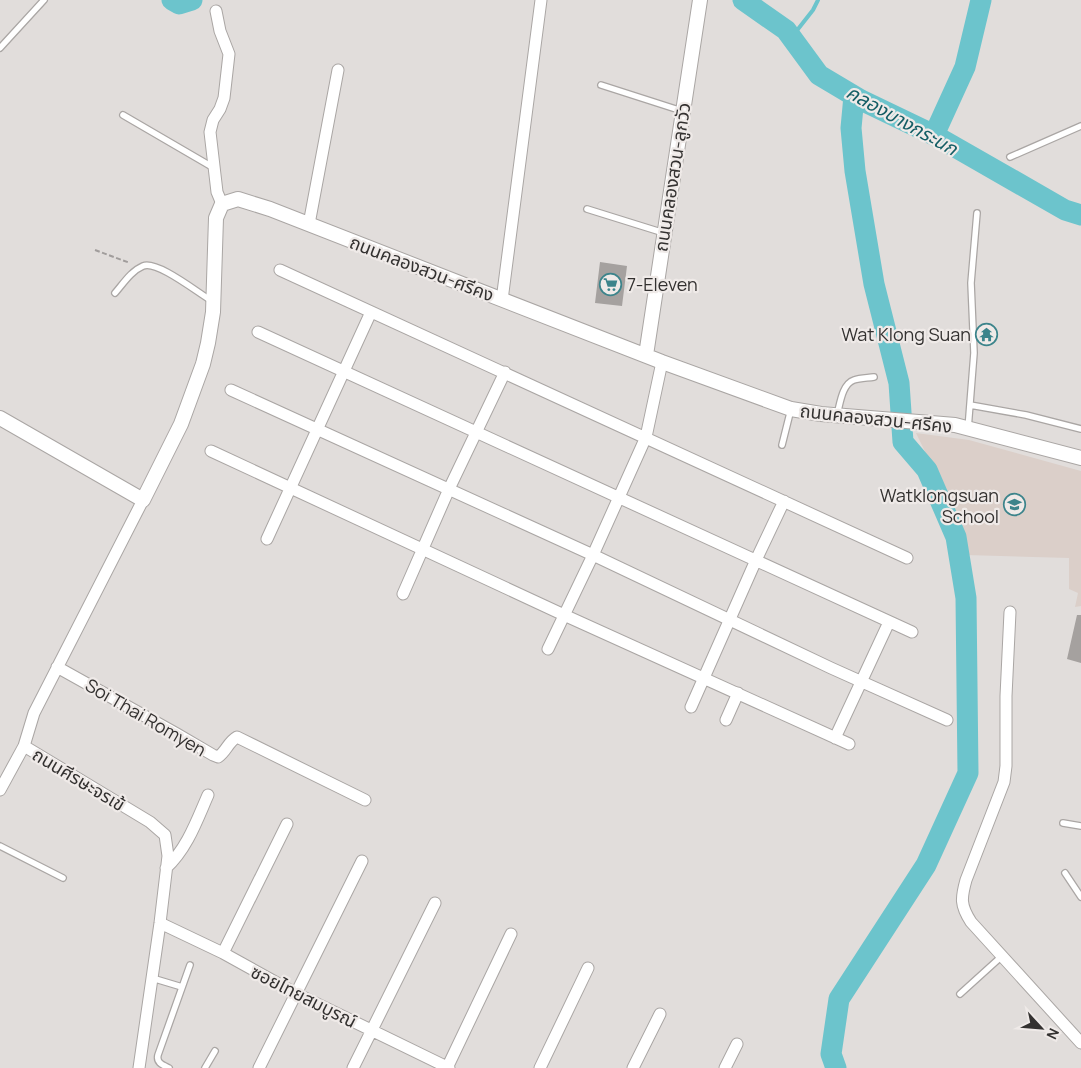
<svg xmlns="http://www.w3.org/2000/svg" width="1081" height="1068" font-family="Manrope,'Noto Sans Thai',sans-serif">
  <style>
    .built { fill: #dbcfc9 }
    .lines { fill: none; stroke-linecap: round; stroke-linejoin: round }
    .stream { stroke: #6cc4cc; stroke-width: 4 }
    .river { stroke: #6cc4cc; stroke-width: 21 }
    .building { fill: #a5a19f }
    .service-casing { stroke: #aaa6a4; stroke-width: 8 }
    .minor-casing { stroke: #aaa6a4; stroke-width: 13 }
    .tertiary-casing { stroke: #aaa6a4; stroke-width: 16 }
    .path { stroke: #a19d9c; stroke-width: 2; stroke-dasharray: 5 2.5; stroke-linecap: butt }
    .service { stroke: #fff; stroke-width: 5.5 }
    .minor { stroke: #fff; stroke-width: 11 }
    .tertiary { stroke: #fff; stroke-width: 14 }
    .labels { text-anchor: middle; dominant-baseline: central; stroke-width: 4.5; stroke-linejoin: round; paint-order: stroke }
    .street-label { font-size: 18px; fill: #333130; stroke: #efeae8 }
    .poi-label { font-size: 18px; fill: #333130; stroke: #efeae8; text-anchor: end }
    .water-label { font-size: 19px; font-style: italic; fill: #145e65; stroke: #efeae8 }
  </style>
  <rect width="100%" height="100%" fill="#e1dddb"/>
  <!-- built -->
  <path class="built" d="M916 433 969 440 1081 471V606L1075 607 1078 593 1069 589V558L966 555 960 541 943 482 931 464Z"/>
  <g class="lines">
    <!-- stream -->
    <path class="stream" d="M791 38 813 10 818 0"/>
    <!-- river -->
    <path class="river" d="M172 0 179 4 192 0
      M743 0 786 30 819 75 861 100 934 135 1065 210 1081 215
      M934 135 965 67 981 0
      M836 1068 831 1054 839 999 926 865 968 773 966 598 956 537 927 470 903 442 899 383 874 284 855 171 851 128 854 96"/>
  </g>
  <!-- building -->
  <path class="building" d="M600 262 627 266 622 306 595 303Z
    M1077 615H1081V663L1067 659Z"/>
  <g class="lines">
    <defs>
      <path id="service" d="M0 48 44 0
        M601 85 682 111
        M123 115 214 168
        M1010 157 1081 126
        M587 209 664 233
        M115 293C123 284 131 271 143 266 157 260 198 293 212 301
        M970 405 1026 415 1081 429
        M837 415C840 404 842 384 854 380 860 378 868 378 874 377
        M968 429 974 353 971 283 977 213
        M782 445 791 409
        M1063 823 1081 826
        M0 846 63 878
        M1065 873 1081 897
        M152 978 182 987
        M960 994 1002 956
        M169 1068C163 1065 156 1063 158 1055L190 965
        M205 1068 215 1051"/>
      <path id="minor" d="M216 11 220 31 229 54 224 98 220 109 213 120 210 132 217 192 222 204
        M309 224 338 70
        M280 270 907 558
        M502 300 541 0
        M258 332 912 632
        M231 390 593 555 831 668 947 720
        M211 451 564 615 849 744
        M267 539 371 312
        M403 594 449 489 505 372
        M1010 612 1006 696V766L1004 782 966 880C961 898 960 905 971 922L1081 1043
        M548 649 593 555 646 437 662 362
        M57 667 177 734 213 755 218 757C226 752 228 742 237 737L365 800
        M691 707 756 560 784 501
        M726 720 738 693
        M835 738 889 622
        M0 790 24 746
        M166 868C187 849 197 820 208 795
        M160 923 223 953 297 994 449 1068
        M223 953 287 824
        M139 1068 160 923 168 856 165 835 150 822 24 746 34 713 143 500
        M259 1068 362 861
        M353 1068 435 903
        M447 1068 511 934
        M540 1068 588 968
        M633 1068 660 1014
        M725 1068 737 1044"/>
      <path id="tertiary" d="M646 355 700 0
        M0 418 143 500 181 424 203 364 208 343 213 312 216 218 222 204 238 199 270 209 662 362 791 409 821 414 955 425 1081 458"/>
    </defs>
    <!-- service casing -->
    <use href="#service" class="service-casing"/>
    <!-- minor casing -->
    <use href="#minor" class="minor-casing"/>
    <!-- tertiary casing -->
    <use href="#tertiary" class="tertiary-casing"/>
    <!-- path -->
    <path class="path" d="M95 250 130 263"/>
    <!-- service -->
    <use href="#service" class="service"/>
    <!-- minor -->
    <use href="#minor" class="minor"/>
    <!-- tertiary -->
    <use href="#tertiary" class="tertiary"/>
  </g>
  <!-- icons -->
  <defs>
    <symbol id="supermarket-ring" viewBox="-11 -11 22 22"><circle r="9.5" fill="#efeae8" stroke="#3c848b" stroke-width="1.5"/><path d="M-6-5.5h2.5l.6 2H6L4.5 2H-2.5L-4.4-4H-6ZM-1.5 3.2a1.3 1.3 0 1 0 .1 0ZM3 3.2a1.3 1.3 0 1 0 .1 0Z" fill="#3c848b"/></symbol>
    <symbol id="temple-ring" viewBox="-11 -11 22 22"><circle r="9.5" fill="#efeae8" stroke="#3c848b" stroke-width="1.5"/><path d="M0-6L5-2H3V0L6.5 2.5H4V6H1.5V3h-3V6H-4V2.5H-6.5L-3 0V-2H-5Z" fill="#3c848b"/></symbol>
    <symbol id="school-ring" viewBox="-11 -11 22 22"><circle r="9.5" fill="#efeae8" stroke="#3c848b" stroke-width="1.5"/><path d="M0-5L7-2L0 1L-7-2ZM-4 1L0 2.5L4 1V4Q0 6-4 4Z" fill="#3c848b"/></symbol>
  </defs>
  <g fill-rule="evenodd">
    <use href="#supermarket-ring" x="598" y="272" width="25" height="25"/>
    <use href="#temple-ring" x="974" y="322" width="25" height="25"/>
    <use href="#school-ring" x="1002" y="492" width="25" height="25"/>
  </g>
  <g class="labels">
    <!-- street labels -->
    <g class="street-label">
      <text transform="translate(672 177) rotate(-81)">ถนนคลองสวน-ลูกวัว</text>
      <text transform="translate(422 268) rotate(21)">ถนนคลองสวน-ศรีคง</text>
      <text transform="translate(876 418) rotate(6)">ถนนคลองสวน-ศรีคง</text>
      <text transform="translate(146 717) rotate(30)">Soi Thai Romyen</text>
      <text transform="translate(79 779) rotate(31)">ถนนศีรษะจรเข้</text>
      <text transform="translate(304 996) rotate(27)">ซอยไทยสมบูรณ์</text>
    </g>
    <!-- poi labels -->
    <g class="poi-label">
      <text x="627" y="284" text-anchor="start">7-Eleven</text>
      <text x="971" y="334">Wat Klong Suan</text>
      <text x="999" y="495">Watklongsuan<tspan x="999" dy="21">School</tspan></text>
    </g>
    <!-- water labels -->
    <g class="water-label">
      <text transform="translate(902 120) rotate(29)">คลองบางกระนก</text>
    </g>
  </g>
  <!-- north arrow -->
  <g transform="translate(1041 1028) rotate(116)" stroke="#efeae8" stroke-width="4" paint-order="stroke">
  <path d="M0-4L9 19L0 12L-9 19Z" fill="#333130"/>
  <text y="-8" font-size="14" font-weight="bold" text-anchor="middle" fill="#333130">N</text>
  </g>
</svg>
